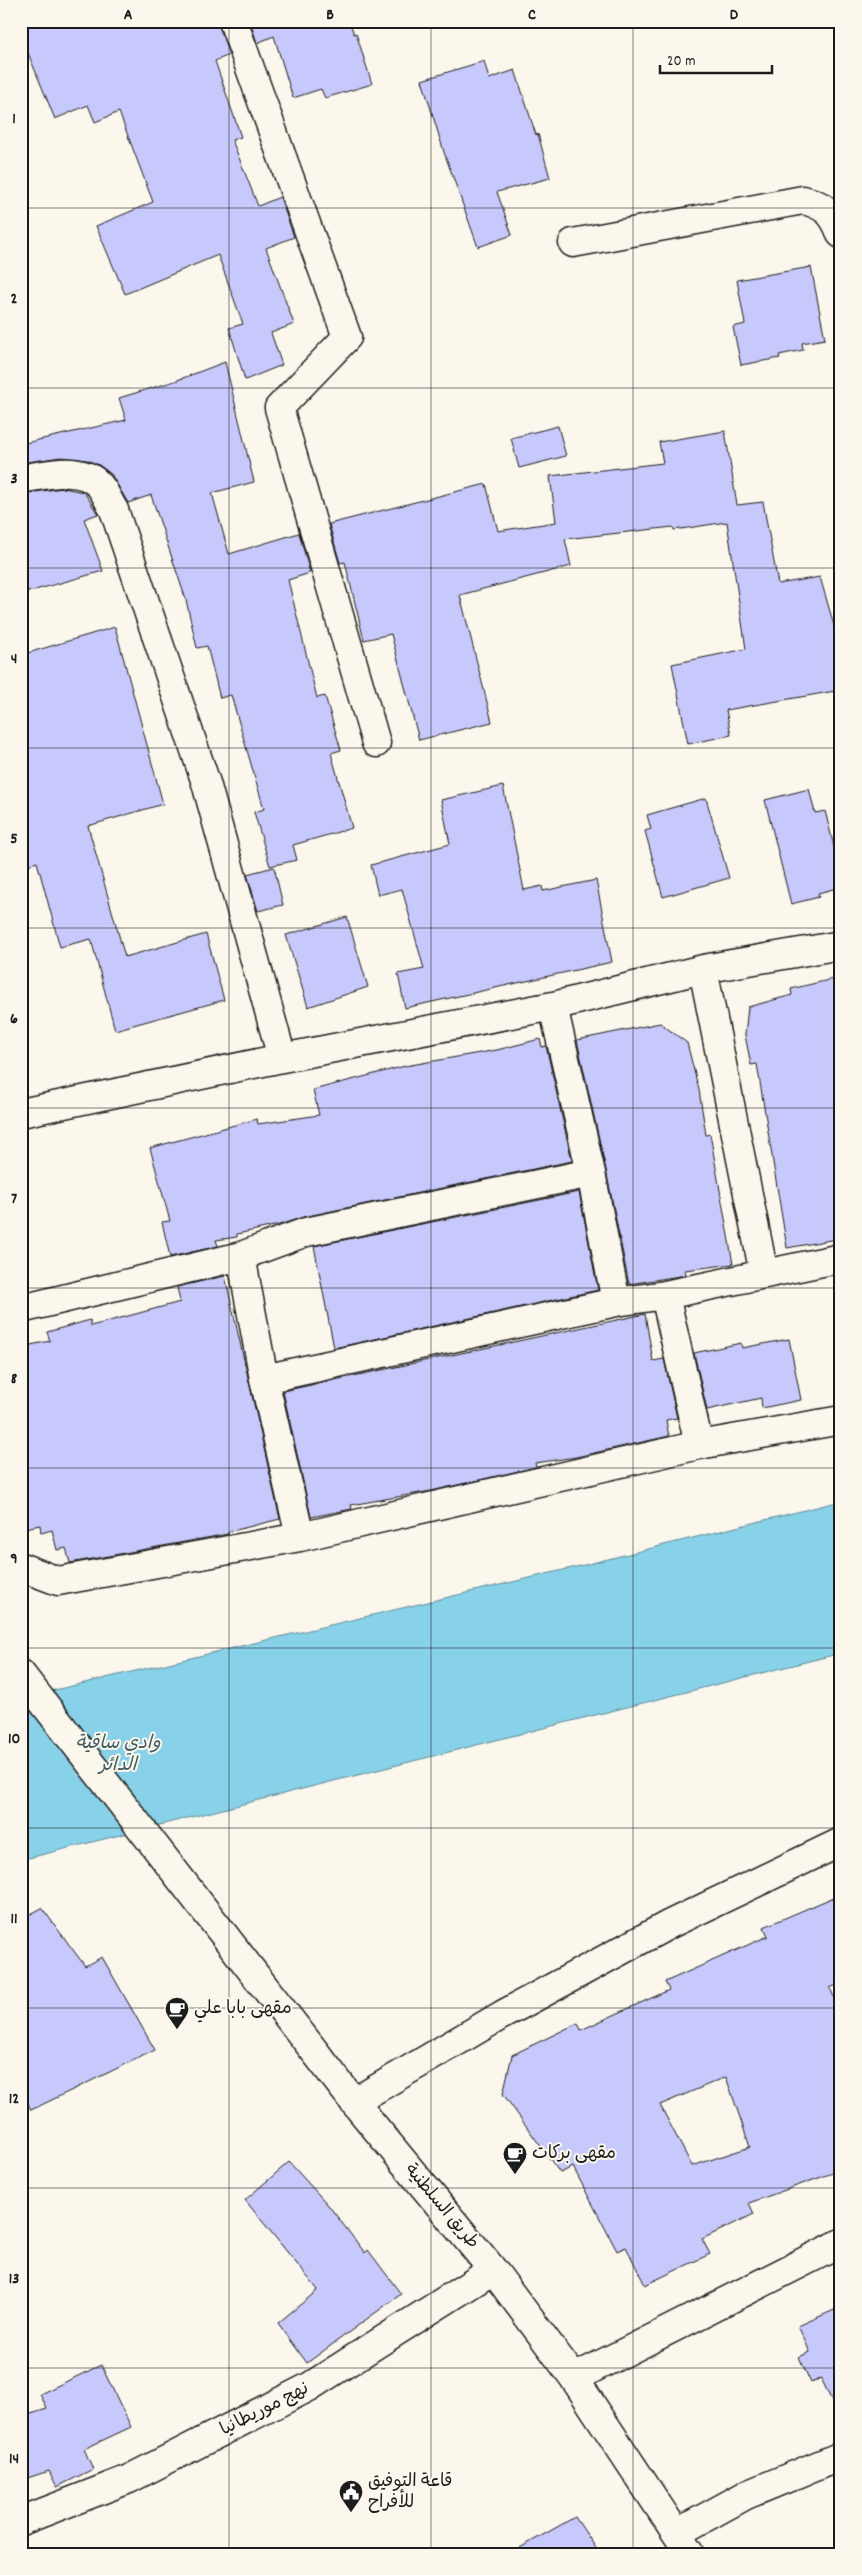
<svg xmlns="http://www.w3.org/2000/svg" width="862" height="2575" font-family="Dekko,'Playpen Sans Arabic',sans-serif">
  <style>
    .water { fill: #88d2e9; stroke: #5d8997 }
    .building { fill: #c7c9fc; stroke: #1c1c1c; fill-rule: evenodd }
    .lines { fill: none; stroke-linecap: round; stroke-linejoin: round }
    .minor-casing { stroke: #1c1c1c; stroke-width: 31 }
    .major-casing { stroke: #1c1c1c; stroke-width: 31 }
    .minor { stroke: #fbf7ec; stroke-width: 28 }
    .major { stroke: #fbf7ec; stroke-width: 28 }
    .grid { fill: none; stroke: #1c1c1c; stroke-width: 1; stroke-opacity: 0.55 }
    .labels { text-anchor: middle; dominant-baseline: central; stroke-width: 4; stroke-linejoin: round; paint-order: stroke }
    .poi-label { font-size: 18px; fill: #1c1c1c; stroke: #fbf7ec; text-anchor: start }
    .street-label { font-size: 18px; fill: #1c1c1c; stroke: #fbf7ec }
    .water-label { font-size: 19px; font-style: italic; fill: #425c64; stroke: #fbf7ec }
    .neatline { fill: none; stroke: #1c1c1c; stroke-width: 2 }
    .grid-label { font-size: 16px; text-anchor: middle; font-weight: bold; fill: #1c1c1c }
  </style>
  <rect width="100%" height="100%" fill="#fbf7ec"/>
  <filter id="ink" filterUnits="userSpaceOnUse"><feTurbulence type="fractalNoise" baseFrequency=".02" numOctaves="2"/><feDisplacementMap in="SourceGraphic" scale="10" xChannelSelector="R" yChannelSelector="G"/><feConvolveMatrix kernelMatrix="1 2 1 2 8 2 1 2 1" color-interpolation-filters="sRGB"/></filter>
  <g filter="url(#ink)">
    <!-- water -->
    <path class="water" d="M841 1501V1653L21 1860V1698L576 1567Z"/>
    <!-- building -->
    <path class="building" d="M21 21H218L229 55 215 61 241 137 232 140 258 206 280 197 294 237 266 248 294 324 271 333 282 365 245 380 229 328 243 324 218 255 125 294 96 226 153 202 119 112 95 122 88 105 55 119 21 36Z
      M250 21H349L354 34 356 33 372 84 325 98 321 89 293 98 274 36 257 43Z
      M484 61 489 79 515 70 536 135 538 134 550 178 497 192 512 235 478 247 444 152 422 80Z
      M811 267 825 339 802 343 803 350 779 355 780 358 741 365 733 327 745 324 737 280Z
      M225 362 254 482 212 493 229 554 299 533 310 573 288 580 317 698 325 696 341 750 331 753 352 828 293 845 297 860 270 866 254 812 264 809 231 695 220 698 207 646 197 648 186 600 151 495 128 503 111 474 99 465 87 460 61 457 21 463V444L126 420 119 398 175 381Z
      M558 426 566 456 519 468 511 438Z
      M725 431 737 505 763 502 778 584 820 577 841 650V690L726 710 731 735 688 744 672 664 746 649 727 522 674 530 673 527 565 539 571 566 460 595 492 722 419 740 391 634 364 640 345 562 340 563 329 524 486 484 498 531 556 522 550 476 663 463 659 442Z
      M63 488 84 492 98 514 84 519 103 571 21 594V494Z
      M115 627 163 804 88 826 125 957 206 934 224 1000 115 1030 91 939 60 947 37 862 21 867V655Z
      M503 786 524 890 542 886 543 891 596 880 612 962 405 1008 398 974 424 969 402 889 378 895 371 865 450 844 441 800Z
      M809 789 815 813 825 811 841 874V887L818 893 819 897 791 904 765 800Z
      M706 798 729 878 663 897 645 831 651 829 647 815Z
      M274 867 283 905 258 911 247 874Z
      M347 917 368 987 308 1007 286 935Z
      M833 979 841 1011V1235L835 1236 836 1239 787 1248 757 1064 751 1065 745 1035 748 1007 792 995 791 989Z
      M660 1023 687 1043 699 1090 706 1135 710 1134 733 1264 685 1270 686 1275 629 1284 606 1170 577 1040Z
      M540 1039 542 1047 546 1046 572 1161 303 1217 279 1225 237 1234V1237L216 1240 218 1246 170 1257 162 1222 170 1221 150 1148 257 1119 258 1124 319 1115 313 1090 405 1066 497 1050Z
      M579 1192 598 1290 334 1348 314 1246Z
      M225 1276 280 1519 228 1532V1534L70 1563 66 1548 57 1550 52 1530 41 1533 40 1525 21 1529V1347L50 1341 47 1332 90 1320 91 1326 180 1302 177 1287Z
      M645 1314 653 1361 664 1359 677 1418 666 1420 669 1436 576 1457 535 1463 536 1467 431 1491 351 1505 352 1509 311 1517 283 1391Z
      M789 1339 801 1400 762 1408 761 1398 707 1410 694 1353 741 1343 742 1348Z
      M834 1897 841 1913V1983L830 1988 841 2013V2170L749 2203 754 2214 702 2239 710 2254 645 2285 626 2247 617 2251 573 2167 560 2173 503 2094 512 2055 578 2023 581 2030 669 1990 665 1982 768 1936 764 1927ZM726 2077 750 2147 692 2166 660 2105Z
      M42 1908 85 1966 102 1957 155 2050 31 2110 21 2088V1919Z
      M289 2162 329 2206 365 2253 368 2250 401 2294 307 2363 278 2323 318 2290 245 2200Z
      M841 2307V2421L821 2378 811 2383 799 2357 810 2352 798 2326Z
      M101 2365 131 2427 84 2449 93 2469 57 2487 49 2471 21 2480V2417L47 2409 40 2394Z
      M575 2517 600 2554H509Z"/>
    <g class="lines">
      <defs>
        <path id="minor" d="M233 21 347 337 279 408 376 743
          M573 243 803 200C825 205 834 214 841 234
          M21 479C44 475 82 464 100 486 105 492 109 502 114 510L206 783 282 1058
          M703 969 764 1274
          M21 1113 282 1058 553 1006 703 969 841 945
          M241 1256 264 1379 300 1537
          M665 1295 699 1445
          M616 1302 665 1295 841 1258
          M21 1309 241 1256 306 1232 591 1173
          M264 1379 616 1302 591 1173 553 1006
          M21 1567 58 1581 300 1537 699 1445 841 1420
          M354 2102 502 2015 670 1924 841 1842
          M574 2378 841 2243
          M677 2533 746 2495 841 2456"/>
        <path id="major" d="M21 1674 354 2102 493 2270 574 2378 690 2554
          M21 2521 129 2479 309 2387 493 2270"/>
      </defs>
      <!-- minor casing -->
      <use href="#minor" class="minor-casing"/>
      <!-- major casing -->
      <use href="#major" class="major-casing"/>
      <!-- minor -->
      <use href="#minor" class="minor"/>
      <!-- major -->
      <use href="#major" class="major"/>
    </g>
  </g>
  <!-- grid -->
  <path class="grid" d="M229 21V2554M431 21V2554M633 21V2554M21 208H841M21 388H841M21 568H841M21 748H841M21 928H841M21 1108H841M21 1288H841M21 1468H841M21 1648H841M21 1828H841M21 2008H841M21 2188H841M21 2368H841"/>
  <!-- icons -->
  <defs>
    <symbol id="cafe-pin" viewBox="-11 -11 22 30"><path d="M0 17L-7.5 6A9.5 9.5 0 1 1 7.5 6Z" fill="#1c1c1c" stroke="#fbf7ec"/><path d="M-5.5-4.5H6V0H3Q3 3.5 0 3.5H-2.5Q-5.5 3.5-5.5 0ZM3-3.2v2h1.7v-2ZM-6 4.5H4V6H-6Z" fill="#fff"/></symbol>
    <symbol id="civic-pin" viewBox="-11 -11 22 30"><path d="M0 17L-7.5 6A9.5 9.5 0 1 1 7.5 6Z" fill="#1c1c1c" stroke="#fbf7ec"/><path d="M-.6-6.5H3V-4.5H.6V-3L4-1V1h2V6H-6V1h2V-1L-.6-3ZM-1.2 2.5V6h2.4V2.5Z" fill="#fff"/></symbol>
  </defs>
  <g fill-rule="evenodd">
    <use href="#cafe-pin" x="163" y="1995" width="28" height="38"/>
    <use href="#cafe-pin" x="501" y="2140" width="28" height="38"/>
    <use href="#civic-pin" x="337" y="2478" width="28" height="38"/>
  </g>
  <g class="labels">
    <!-- poi labels -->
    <g class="poi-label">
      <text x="194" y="2009">مقهى بابا علي</text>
      <text x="532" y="2154">مقهى بركات</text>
      <text x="368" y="2482">قاعة التوفيق<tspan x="368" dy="21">للأفراح</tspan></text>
    </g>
    <!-- street labels -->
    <g class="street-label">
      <text transform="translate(441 2207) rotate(50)">طريق السلطنية</text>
      <text transform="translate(265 2410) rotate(-27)">نهج موريطانيا</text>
    </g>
    <!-- water labels -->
    <g class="water-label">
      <text x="118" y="1744">وادي ساقية<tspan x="118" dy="22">الدائر</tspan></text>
    </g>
  </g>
  <!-- margin -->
  <rect width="862" height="2575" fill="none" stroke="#fbf7ec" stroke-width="55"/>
  <!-- scale -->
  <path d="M660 65v8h112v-8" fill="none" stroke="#1c1c1c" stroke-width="2.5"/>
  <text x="667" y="65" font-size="15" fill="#1c1c1c" stroke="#fbf7ec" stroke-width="4" paint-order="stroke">20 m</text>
  <rect x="28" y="28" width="806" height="2520" class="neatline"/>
  <g class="grid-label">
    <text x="128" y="19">A</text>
    <text x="330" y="19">B</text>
    <text x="532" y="19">C</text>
    <text x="734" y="19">D</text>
    <text x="14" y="123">1</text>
    <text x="14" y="303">2</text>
    <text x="14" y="483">3</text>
    <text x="14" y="663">4</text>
    <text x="14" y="843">5</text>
    <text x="14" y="1023">6</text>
    <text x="14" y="1203">7</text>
    <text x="14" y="1383">8</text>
    <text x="14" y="1563">9</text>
    <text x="14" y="1743">10</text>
    <text x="14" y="1923">11</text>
    <text x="14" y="2103">12</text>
    <text x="14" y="2283">13</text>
    <text x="14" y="2463">14</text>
  </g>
</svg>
